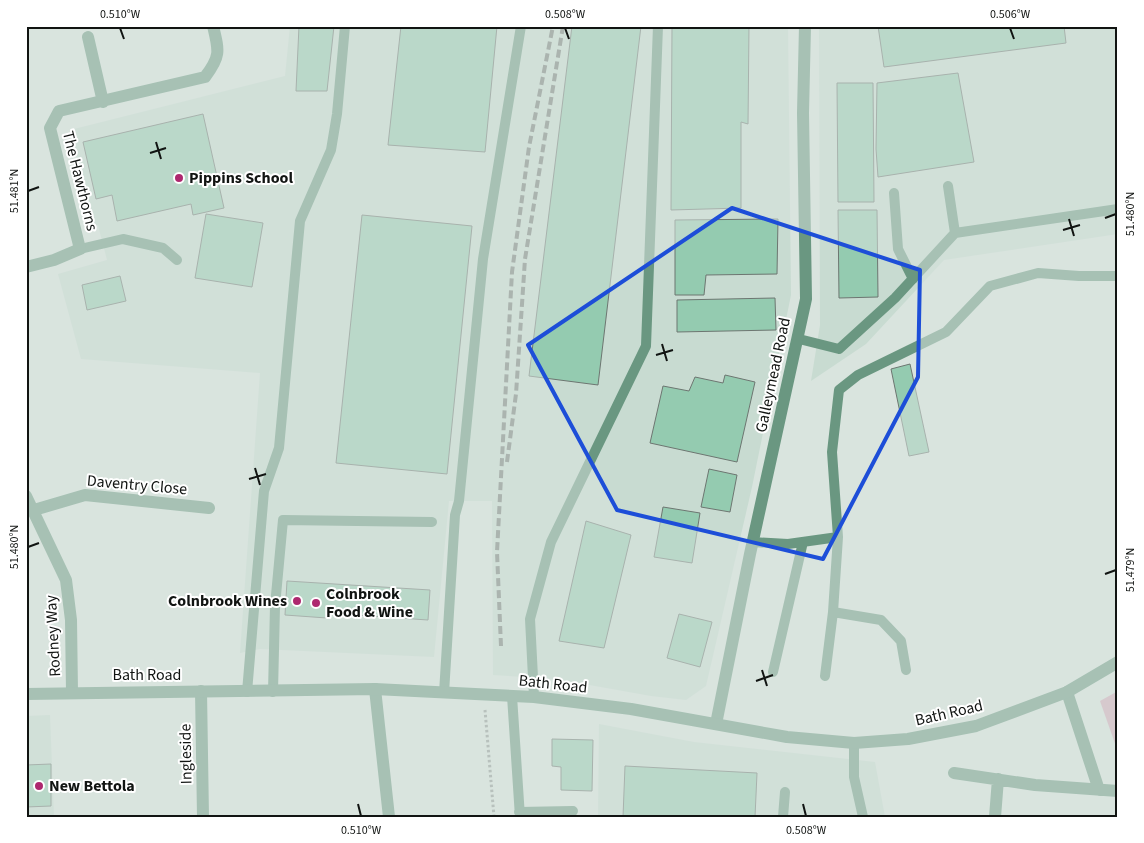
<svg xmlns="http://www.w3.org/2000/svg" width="1144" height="843" font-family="'Source Sans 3',sans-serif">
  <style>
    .built { fill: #c8dbd1 }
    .green { fill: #d3a8b9 }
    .building { fill: #94cbb0; stroke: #6d7671 }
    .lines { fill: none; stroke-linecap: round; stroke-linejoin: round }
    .path { stroke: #909894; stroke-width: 3; stroke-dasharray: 2.5 2.5; stroke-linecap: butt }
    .service { stroke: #6a9781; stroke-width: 10 }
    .minor { stroke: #6a9781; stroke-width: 12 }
    .tertiary { stroke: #6a9781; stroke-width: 12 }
    .rail { stroke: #737a76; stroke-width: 4; stroke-dasharray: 8 4; stroke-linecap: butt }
    .marked { fill: none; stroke: #1d4ed8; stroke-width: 4; stroke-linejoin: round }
    .ticks { fill: none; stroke: #111412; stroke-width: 2 }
    .poi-dot { fill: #ae286f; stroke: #fff; stroke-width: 2 }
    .labels { text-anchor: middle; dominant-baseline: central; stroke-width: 4; stroke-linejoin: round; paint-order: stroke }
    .poi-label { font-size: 16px; font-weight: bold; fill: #111412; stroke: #fff; text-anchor: start }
    .street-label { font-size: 16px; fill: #111412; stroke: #fff }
    .neatline { fill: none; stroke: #111412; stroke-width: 2 }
    .ticks-label { font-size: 12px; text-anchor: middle; fill: #111412 }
  </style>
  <rect width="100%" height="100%" fill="#d9e4de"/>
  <!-- built -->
  <path class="built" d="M290 26H788L791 295 752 487 706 686 686 700 651 696 556 679 493 675 492 501H449L434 657 260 649 240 653 260 373 81 359 58 274 107 260 98 225H94L70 130 285 76Z
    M819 26H1118V234L944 260 866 344 811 381 820 325Z
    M50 715 54 817H26V716Z
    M599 724 694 742 875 762 885 817H598Z"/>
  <!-- green -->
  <path class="green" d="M1118 691V752L1100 701Z"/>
  <!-- building -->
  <path class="building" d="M299 26H334L327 91H296Z
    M401 26H497L485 152 388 145Z
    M572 26H641L598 385 529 376Z
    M672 26H749L748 124 741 122V208L671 210Z
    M878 26H1064L1066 43 884 67Z
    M958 73 974 162 878 177 876 149 877 83Z
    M837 83H873L874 202H838Z
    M203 114 224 208 193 215 191 204 117 221 112 195 96 199 83 142Z
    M838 210H877L878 297 839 298Z
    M206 214 263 223 252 287 195 278Z
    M362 215 472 226 447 474 336 463Z
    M778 219 777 274 706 275 704 295H675V220Z
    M120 276 126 301 87 310 82 285Z
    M775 298 776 330 677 332V300Z
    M910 364 929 452 909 456 891 369Z
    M725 375 755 382 737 462 650 443 663 386 689 391 695 377 723 383Z
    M709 469 737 475 730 512 701 507Z
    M663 507 700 513 692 563 654 557Z
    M586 521 631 535 604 648 559 641Z
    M287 581 430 590 428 620 327 613V618L285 615Z
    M679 614 712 622 700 667 667 658Z
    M552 739 593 740 592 791 561 790V767L552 766Z
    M51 764V806L26 807V765Z
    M625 766 757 773 755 817H623Z"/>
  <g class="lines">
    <!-- path -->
    <path class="path" d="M485 710 494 817"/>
    <!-- service -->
    <path class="service" d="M948 186 955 233
      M894 193 898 249 913 279
      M80 249 123 239 163 248 177 260
      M799 339 839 349 895 298 955 233 1118 209
      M752 542 788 544 838 537
      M833 612 881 620 901 641 906 670
      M773 672 803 542
      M825 676 833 612 838 537 832 452 839 390 858 375 946 332 990 286 1038 273 1079 276H1118
      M247 692 264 491 279 448 300 221 331 150 337 114 345 26
      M273 692 275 606 283 520 432 522
      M444 693 455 515 459 501 483 259 521 26
      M512 696 520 817
      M534 697 530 619 551 542 646 346 658 26
      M854 743V777L863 817
      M519 812 573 811
      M783 817 785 792"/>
    <!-- minor -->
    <path class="minor" d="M88 37 103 102
      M26 267 54 260 80 249 50 128 59 111 205 77C221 56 219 51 213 26
      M26 496 66 580 71 620 72 692
      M34 510 85 495 209 508
      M375 689 389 817
      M201 691 203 817
      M1067 692 1099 790
      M716 724 750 554 806 299 803 113 805 26
      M954 773 1035 785 1118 791
      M995 817 998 779"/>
    <!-- tertiary -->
    <path class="tertiary" d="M26 694 375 689 534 697 631 709 787 737 854 743 908 739 976 726 1067 692 1118 662"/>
    <!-- rail -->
    <path class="rail" d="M507 462 516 394 525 259 563 26
      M501 646 497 552 512 272 529 147 553 26"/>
  </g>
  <!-- marked area -->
  <path d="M0 0H1144V843H0ZM732 208 920 270 918 377 823 559 617 510 528 345Z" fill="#d9e4de" fill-opacity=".55" fill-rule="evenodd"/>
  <path class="marked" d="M732 208 920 270 918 377 823 559 617 510 528 345Z"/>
  <!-- ticks -->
  <path class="ticks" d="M120 28 124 39M565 28 569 39M1010 28 1014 39M156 142 161 159M150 153 166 148M28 191 39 187M1105 218 1116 214M1069 219 1074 236M1063 230 1080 225M662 344 667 361M656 355 673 350M255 468 260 485M249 479 266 474M28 547 39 543M1105 574 1116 570M762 670 767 686M756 681 773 675M358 804 361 816M803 804 806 816"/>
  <!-- markers -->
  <g class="poi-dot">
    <circle cx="179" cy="178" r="5"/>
    <circle cx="297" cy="601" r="5"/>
    <circle cx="316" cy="603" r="5"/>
    <circle cx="39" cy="786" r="5"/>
  </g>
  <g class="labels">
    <!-- poi labels -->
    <g class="poi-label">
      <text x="189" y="178">Pippins School</text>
      <text x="326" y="594">Colnbrook<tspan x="326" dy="18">Food &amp; Wine</tspan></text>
      <text x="287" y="601" text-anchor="end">Colnbrook Wines</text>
      <text x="49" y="786">New Bettola</text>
    </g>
    <!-- street labels -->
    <g class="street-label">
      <text transform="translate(80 181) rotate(76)">The Hawthorns</text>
      <text transform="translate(773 375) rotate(-78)">Galleymead Road</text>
      <text transform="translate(137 485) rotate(5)">Daventry Close</text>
      <text transform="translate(53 636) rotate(-93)">Rodney Way</text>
      <text x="147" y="675">Bath Road</text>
      <text transform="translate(553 684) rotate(6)">Bath Road</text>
      <text transform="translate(949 713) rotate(-13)">Bath Road</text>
      <text transform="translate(186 754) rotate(-91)">Ingleside</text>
    </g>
  </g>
  <!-- border -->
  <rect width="1144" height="843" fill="none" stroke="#ffffff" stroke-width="55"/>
  <rect x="28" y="28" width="1088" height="788" class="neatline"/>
  <g class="ticks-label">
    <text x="120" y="18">0.510°W</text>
    <text x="565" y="18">0.508°W</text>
    <text x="1010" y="18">0.506°W</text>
    <text transform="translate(14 191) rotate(-90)" y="4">51.481°N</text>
    <text transform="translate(1130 214) rotate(-90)" y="4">51.480°N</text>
    <text transform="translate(14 547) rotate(-90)" y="4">51.480°N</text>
    <text transform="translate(1130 570) rotate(-90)" y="4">51.479°N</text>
    <text x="361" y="834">0.510°W</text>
    <text x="806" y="834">0.508°W</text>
  </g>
</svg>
